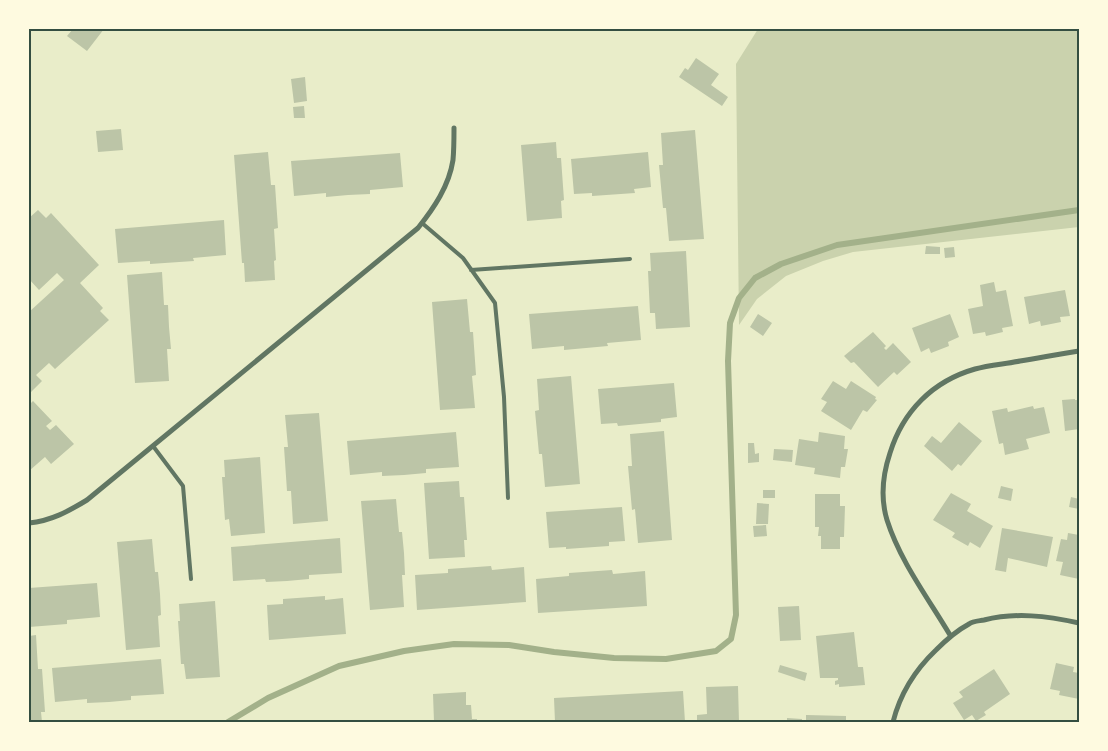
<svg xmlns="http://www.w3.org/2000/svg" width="1108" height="751" font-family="Roboto,sans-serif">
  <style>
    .green { fill: #cad2ad }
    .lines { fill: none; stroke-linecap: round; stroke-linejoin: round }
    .stream { stroke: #a3b18a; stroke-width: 6 }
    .building { fill: #bcc5a7 }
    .service { stroke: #617663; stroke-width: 4 }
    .minor { stroke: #617663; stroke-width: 5 }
    .neatline { fill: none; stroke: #344e41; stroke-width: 2 }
  </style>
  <rect width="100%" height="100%" fill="#e9edc9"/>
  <!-- green -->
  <path class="green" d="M758 29H1079V227L853 252 823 261 786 276 757 299 739 325 736 64Z"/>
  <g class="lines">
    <!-- stream -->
    <path class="stream" d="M228 722 268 698 339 666 404 651 454 644 509 645 554 652 614 658 666 659 716 651 731 639 736 615 728 361 730 323 739 298 755 278 781 264 837 245 1079 210"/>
  </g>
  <!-- building -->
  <path class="building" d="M73 29H104L87 51 67 36Z
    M696 58 719 74 711 85 728 97 722 106 679 77 685 68 688 70Z
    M305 77 307 101 294 103 291 79Z
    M304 106 305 118H294L293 107Z
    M121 129 123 150 98 152 96 131Z
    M695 130 704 239 669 241 666 208H663L659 165H663L661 133Z
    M556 142 557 158H561L564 200 561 201 562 218 527 221 521 145Z
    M268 152 271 185H275L278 228 274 229 276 260 274 261 275 280 245 282 244 263H242L234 155Z
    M648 152 651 187 634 189 635 193 592 196V193L574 194 571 159Z
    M400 153 403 187 370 190V194L348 195 326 197V193L294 196 291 161Z
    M38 210 46 218 51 213 99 265 80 283 103 308 100 311 109 320 55 369 49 363 36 375 42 381 29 394V312L64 280 57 273 39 290 29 279V218Z
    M224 220 226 255 193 258 194 261 150 264V261L118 263 115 229Z
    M926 246 940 247V254H925Z
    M954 247 955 257 945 258 944 248Z
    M686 251 690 327 656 329 655 313H650L648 271H651L650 253Z
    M162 272 164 305H168L169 327 171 349H167L169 381 135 383 127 275Z
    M994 282 996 292 1006 290 1013 326 1002 328 1003 332 986 336 985 332 973 334 968 309 983 306 980 285Z
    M1065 290 1070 316 1060 317 1061 322 1041 326 1040 321 1029 324 1024 297Z
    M467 299 470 332H473L476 375 472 376 475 408 440 410 432 302Z
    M638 306 641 340 607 343 608 346 564 350V346L532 349 529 314Z
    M758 314 772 323 763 336 750 327Z
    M950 314 959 337 948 342 949 346 931 353 929 348 921 352 912 328Z
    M873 332 886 346 884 348 886 350 893 343 911 362 897 375 894 372 878 387 854 362 851 363 844 356Z
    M571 376 580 484 545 487 542 454H539L535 411 539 410 537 379Z
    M833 381 846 389 851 381 876 397 875 399 877 400 867 412 863 410 851 430 821 411 827 402 821 399Z
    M674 383 677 417 661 419V422L618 426 617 423 601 424 598 389Z
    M1075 399V400H1079V429L1065 431 1062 400Z
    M33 401 52 421 46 426 50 430 56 425 74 444 51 464 45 457 29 471V405Z
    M1033 406 1034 409 1044 407 1050 433 1026 439 1029 449 1005 455 1003 443 999 444 992 411 1007 408 1008 412Z
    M319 413 328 521 293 524 291 491H287L284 447H288L285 415Z
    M959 422 982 441 961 466 958 464 952 471 924 446 932 436 941 443Z
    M664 431 672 540 638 543 635 509 632 510 628 466H632L630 434Z
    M456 432 459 467 426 469V473L404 475 382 476V472L350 475 347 441Z
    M819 432 845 436 844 449H848L845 467H841L840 478 814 474 815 468 795 465 799 439 818 442Z
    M748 443H754L755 454 759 453V462L748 463Z
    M774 449 793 450 792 462 773 460Z
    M260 457 265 533 231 536 229 519 225 520 222 477H225L224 460Z
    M459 481 460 497H464L467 540H464L465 557 429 559 424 483Z
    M1001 486 1013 489 1011 501 998 498Z
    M763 490H775V498H763Z
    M951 493 971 504 967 511 993 526 980 548 970 542 968 546 952 537 955 533 933 520Z
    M815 494H840V506H845L844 537H840V549H821V536H818L819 527H815Z
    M1071 497 1079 499V509L1069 507Z
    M396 499 399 532H402L404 553 405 575H402L404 607 370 610 361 501Z
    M757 503 769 504 768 524H756Z
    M622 507 625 541 609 542V546L566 549V547L549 548 546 512Z
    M766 525 767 536 754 537 753 526Z
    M1002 528 1053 537 1047 567 1008 558 1006 572 995 570Z
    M1068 533 1079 535V579L1060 575 1063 562 1056 561 1061 539 1067 540Z
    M340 538 342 573 309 575V579L287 581 266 582 265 579 233 581 231 547Z
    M152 539 155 572H158L160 594 161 615 158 616 160 647 126 650 117 542Z
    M491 566 492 570 524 567 526 602 417 610 415 575 448 573V569Z
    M612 570 613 574 645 571 647 606 538 613 536 579 569 576V573Z
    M97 583 100 617 67 620V624L29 627V588Z
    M325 596V600L343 598 346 634 269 640 267 605 283 604V599Z
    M215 601 220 677 186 679 184 664H181L178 621H180L179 604Z
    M799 606 801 640 780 641 778 607Z
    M854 632 858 667H863L865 685 839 687V684L835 685V681L838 680V678H820L816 636Z
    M36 635 38 669H42L45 712H41L42 722H29V636Z
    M161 659 164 694 131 696V700L109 702 87 703V699L55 702 52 668Z
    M1056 663 1074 667 1073 672 1079 673V699L1059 695 1060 691 1050 689Z
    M780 665 807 673 805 681 778 672Z
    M994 669 1010 694 984 712 986 715 976 721 972 715 964 720 953 703 963 697 959 692Z
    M738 686 739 722H697V715L707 714 706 687Z
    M683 691 685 722H555L554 698Z
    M466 692V705H471L472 719H477V722H434L433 694Z
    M806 715 846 716V722H806Z
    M787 718 802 719V722H787Z"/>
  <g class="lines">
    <!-- service -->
    <path class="service" d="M422 223 463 258 495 303 504 397 508 498
      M471 270 630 259
      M153 446 183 486 191 579"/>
    <!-- minor -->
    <path class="minor" d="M29 523C51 521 69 511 87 500L418 228C434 208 449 186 453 160 454 149 454 139 454 128
      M950 635C928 598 900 561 887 520 880 497 883 474 890 453 903 411 933 381 975 369 989 365 1005 364 1020 361 1039 358 1059 354 1079 351
      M893 722C900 694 915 670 936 650 946 640 956 631 969 624 973 621 979 621 984 620 1016 612 1047 616 1079 623"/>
  </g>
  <!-- border -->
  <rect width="1108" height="751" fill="none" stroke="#fefae0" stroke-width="60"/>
  <rect x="30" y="30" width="1048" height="691" class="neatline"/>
</svg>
